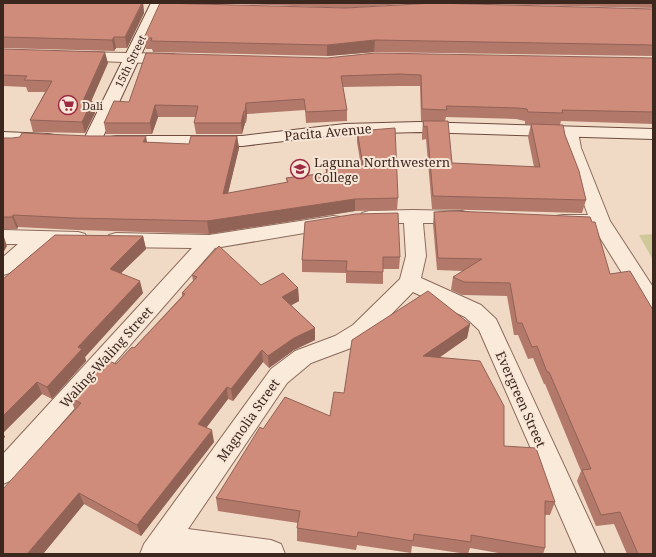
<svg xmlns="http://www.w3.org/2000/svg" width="656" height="557" font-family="'Noto Serif',serif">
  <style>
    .green { fill: #cfc999 }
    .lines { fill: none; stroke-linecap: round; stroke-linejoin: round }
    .street-casing { stroke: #8c6a5b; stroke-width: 2 }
    .secondary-casing { stroke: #6e4c3e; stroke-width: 2 }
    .street { fill: #faeada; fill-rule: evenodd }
    .secondary { fill: #faeada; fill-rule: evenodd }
    .wall { fill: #b2786a; fill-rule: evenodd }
    .shaded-wall { fill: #916256 }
    .building { fill: #cf8c7b; stroke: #916256 }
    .labels { text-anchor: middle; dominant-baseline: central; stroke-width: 4; stroke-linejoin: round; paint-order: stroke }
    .far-street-label { font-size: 11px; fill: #3c271f; stroke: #f7e6d6 }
    .far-poi-label { font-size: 11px; fill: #3c271f; stroke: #f7e6d6; text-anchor: start }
    .street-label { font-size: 13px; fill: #3c271f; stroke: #f7e6d6 }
    .poi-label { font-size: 13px; fill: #3c271f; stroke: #f7e6d6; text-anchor: start }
  </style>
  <rect width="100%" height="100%" fill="#f0dac6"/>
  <!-- green -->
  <path class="green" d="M653 234V260L639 235Z"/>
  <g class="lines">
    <defs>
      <path id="street" d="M78 52 173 54 178 56 181 59 178 62 173 64 73 60 70 57 73 54Z
        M569 127 575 128 578 132 581 148 610 221 653 287V312L645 310 594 228 563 227 556 226 553 221 556 216 563 215H588L563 148 560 132 563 128Z
        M413 210 462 211 469 213 472 217 469 221 462 223H423L426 256 421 278 481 305 496 319 605 554H577L479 330 465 317 413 292 369 337 351 348 311 363 287 383 188 529 271 540 281 544 285 554H140L144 544 271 369 295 351 335 336 353 325 400 279 406 256 404 223H369L362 221 359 217 362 213 369 211Z
        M333 216 340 217 343 222 340 227 215 248 12 480 3 484V454L192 248 116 247 109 245 106 240 109 235 116 233 209 235Z
        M3 230 78 232 85 234 88 239 85 244 78 246 43 245 10 273 3 275V257L18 244H3Z"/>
      <path id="secondary" d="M151 3H165L101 141 98 145 92 146 86 145 83 141Z
        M419 122 653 129V139L419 132 345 134 242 146H116L110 145 107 141 110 137 116 136H242L345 124Z
        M3 132 48 134 54 135 57 139 54 143 48 144 3 142Z"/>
    </defs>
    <!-- street casing -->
    <use href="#street" class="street-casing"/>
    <!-- secondary casing -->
    <use href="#secondary" class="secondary-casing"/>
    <!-- street -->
    <use href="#street" class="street"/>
    <!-- secondary -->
    <use href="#secondary" class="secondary"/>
  </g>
  <!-- wall -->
  <path class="wall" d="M3 3H143L144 13 127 48H116L114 51 3 48Z
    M210 3H419L346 8Z
    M446 3H653V8Z
    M346 8 653 9V56L374 52 327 56 153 52 152 49H146L144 38Z
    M3 49 108 63 91 101H92L95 113 85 133 33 132 30 120 45 92H28L26 87 3 86Z
    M327 58H653V124L561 121 560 125 565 135 586 200 582 213 432 209 426 139 422 140V134L423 121H421L420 86H398L343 87 347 110V121L306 123 305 110 247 114 246 123H245L242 134H196L194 123 196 117H158L152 134H106L104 123 129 102ZM446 117 516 119 525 121V124H531L528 137 534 167 452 163 445 121Z
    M357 131 398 198 397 210 355 211 209 234 77 230 18 227 17 229H3V138L189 144 237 136 239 148 228 193 287 183 286 178 326 173V169L361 166 357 142Z
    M434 212 590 217 653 554H627L614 524 596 526 577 481 581 471 545 384H544L533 358 528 359 518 335H514L507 296 462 295 451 290 453 277 463 271 437 270 433 224Z
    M305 222 400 257 399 269H383V284L346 283V273L302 272V260Z
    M143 236 146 249 121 273 143 293 85 357 86 361 52 399 42 394 3 433 5 437 3 439V279Z
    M192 275 261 285 298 288 299 301 291 305 315 328V340L294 350 269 368 263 362 233 401 228 399 206 428 214 442 141 536 84 504 43 554 75 410 70 398 116 364 134 348 182 296V293L193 281Z
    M470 324 467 338 439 358 504 446 555 502 550 515H545V548L543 554H504L470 548 468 554H467L412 546 411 553 357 545 356 550 297 541V528L298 523 218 511 216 498 263 429 330 416 344 393Z"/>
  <!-- shaded-wall -->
  <path class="shaded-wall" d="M143 3 144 13 127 48 125 37Z
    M114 37 116 48 114 51 112 40Z
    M375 40 374 52 327 56V45Z
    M105 52 108 63 86 113 83 101Z
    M92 101 95 113 85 133 82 122Z
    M246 103 247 114 246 123 245 111Z
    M155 105 158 117 152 134 150 123Z
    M244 111 245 123 242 134 241 123Z
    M146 136 148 148 143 142Z
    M237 136 239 148 225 206 223 194Z
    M355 199V211L209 234 207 221Z
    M13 215 18 227 17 229 12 217Z
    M3 234 7 246 3 253Z
    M143 236 146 249 113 281 110 269Z
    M140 281 143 293 85 357 86 361 52 399 47 387 78 347Z
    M298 288 299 301 283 310 282 297Z
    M470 324 467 338 421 370 423 356Z
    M315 328V340L294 350 269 368 268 356 294 338Z
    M262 350 263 362 233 401 231 389Z
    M37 382 42 394 3 433 5 437 3 439V416Z
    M227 387 228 399 200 436 198 424Z
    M212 430 214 442 141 536 137 525Z
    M79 493 84 504 43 554H27Z"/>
  <!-- building -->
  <path class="building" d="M3 3H142L125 37H114L112 40 3 37Z
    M160 3 346 8 434 3 653 9V45L375 40 327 45 151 41 152 38H144Z
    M3 49 105 52 83 101H92L82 122 30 120 52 81 24 80 27 76 3 75Z
    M146 53 327 58 375 53 653 58V112L562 110 563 113 528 112 527 109 518 108 446 106 447 110 422 109 421 75 399 74 341 76 347 110 306 112 304 99 246 103 245 111H244L241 123H194L198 106 155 105 150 123H104L114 101 129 102Z
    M423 121H448L452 163 540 167 531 124 563 125 565 135 579 171 586 200 433 196 427 126 424 127Z
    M395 128 398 198 355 199 207 221 74 218 13 215 12 217H3V138H12L20 137 22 133 89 136H146L143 142 189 144 191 136H237L223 194 288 182 286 178 327 173 326 169 363 165 357 131Z
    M453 211 590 217 592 222H595L610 274 630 271 653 310V554H638L620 512 601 515 582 470 591 469 549 372H547L537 346 532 347 522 323H517L510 283 464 282 453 277 482 259 438 258 434 212Z
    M398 213 400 257H383V272L346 271 347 261 302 260 305 222 356 214Z
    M55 235 143 236 110 269 140 281 78 347 82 349 47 387 37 382 3 416V279Z
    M219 246 261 285 283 273 298 288 282 297 315 328 294 338 268 356 262 350 231 389 227 387 198 424 212 430 137 525 79 493 27 554H3V489L81 403 70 398 105 359 116 364 132 347 134 348 185 294 182 293 197 277 192 275Z
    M428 291 470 324 423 356 480 361 504 406V446L536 448 555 502 545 501V548L471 535V542L414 534 413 541 358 532 357 537 297 528 300 511 216 498 260 427 263 429 285 397 330 416 334 392 344 393 352 340Z"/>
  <!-- icons -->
  <defs>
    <symbol id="supermarket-ring" viewBox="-11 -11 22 22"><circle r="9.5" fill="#f7e6d6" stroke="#9d2943" stroke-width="1.5"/><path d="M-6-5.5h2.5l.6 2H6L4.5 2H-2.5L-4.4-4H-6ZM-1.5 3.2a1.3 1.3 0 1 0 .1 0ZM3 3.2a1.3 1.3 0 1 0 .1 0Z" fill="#9d2943"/></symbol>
    <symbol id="university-ring" viewBox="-11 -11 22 22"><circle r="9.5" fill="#f7e6d6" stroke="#9d2943" stroke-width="1.5"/><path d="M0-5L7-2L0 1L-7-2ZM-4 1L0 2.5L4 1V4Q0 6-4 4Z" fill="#9d2943"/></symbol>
  </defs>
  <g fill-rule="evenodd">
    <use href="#supermarket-ring" x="57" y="94" width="22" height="22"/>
    <use href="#university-ring" x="289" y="158" width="22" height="22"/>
  </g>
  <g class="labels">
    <!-- far-street labels -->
    <g class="far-street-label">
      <text transform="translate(130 61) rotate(-64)">15th Street</text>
    </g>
    <!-- far-poi labels -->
    <g class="far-poi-label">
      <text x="82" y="105">Dali</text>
    </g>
    <!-- street labels -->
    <g class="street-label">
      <text transform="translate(328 132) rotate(-5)">Pacita Avenue</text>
      <text transform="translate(106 357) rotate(-48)">Waling-Waling Street</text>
      <text transform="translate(521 399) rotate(66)">Evergreen Street</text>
      <text transform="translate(248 420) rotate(-55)">Magnolia Street</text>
    </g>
    <!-- poi labels -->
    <g class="poi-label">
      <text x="314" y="162">Laguna Northwestern<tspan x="314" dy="15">College</tspan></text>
    </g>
  </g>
  <!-- border -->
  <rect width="656" height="557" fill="none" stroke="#3c271f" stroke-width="8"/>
</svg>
